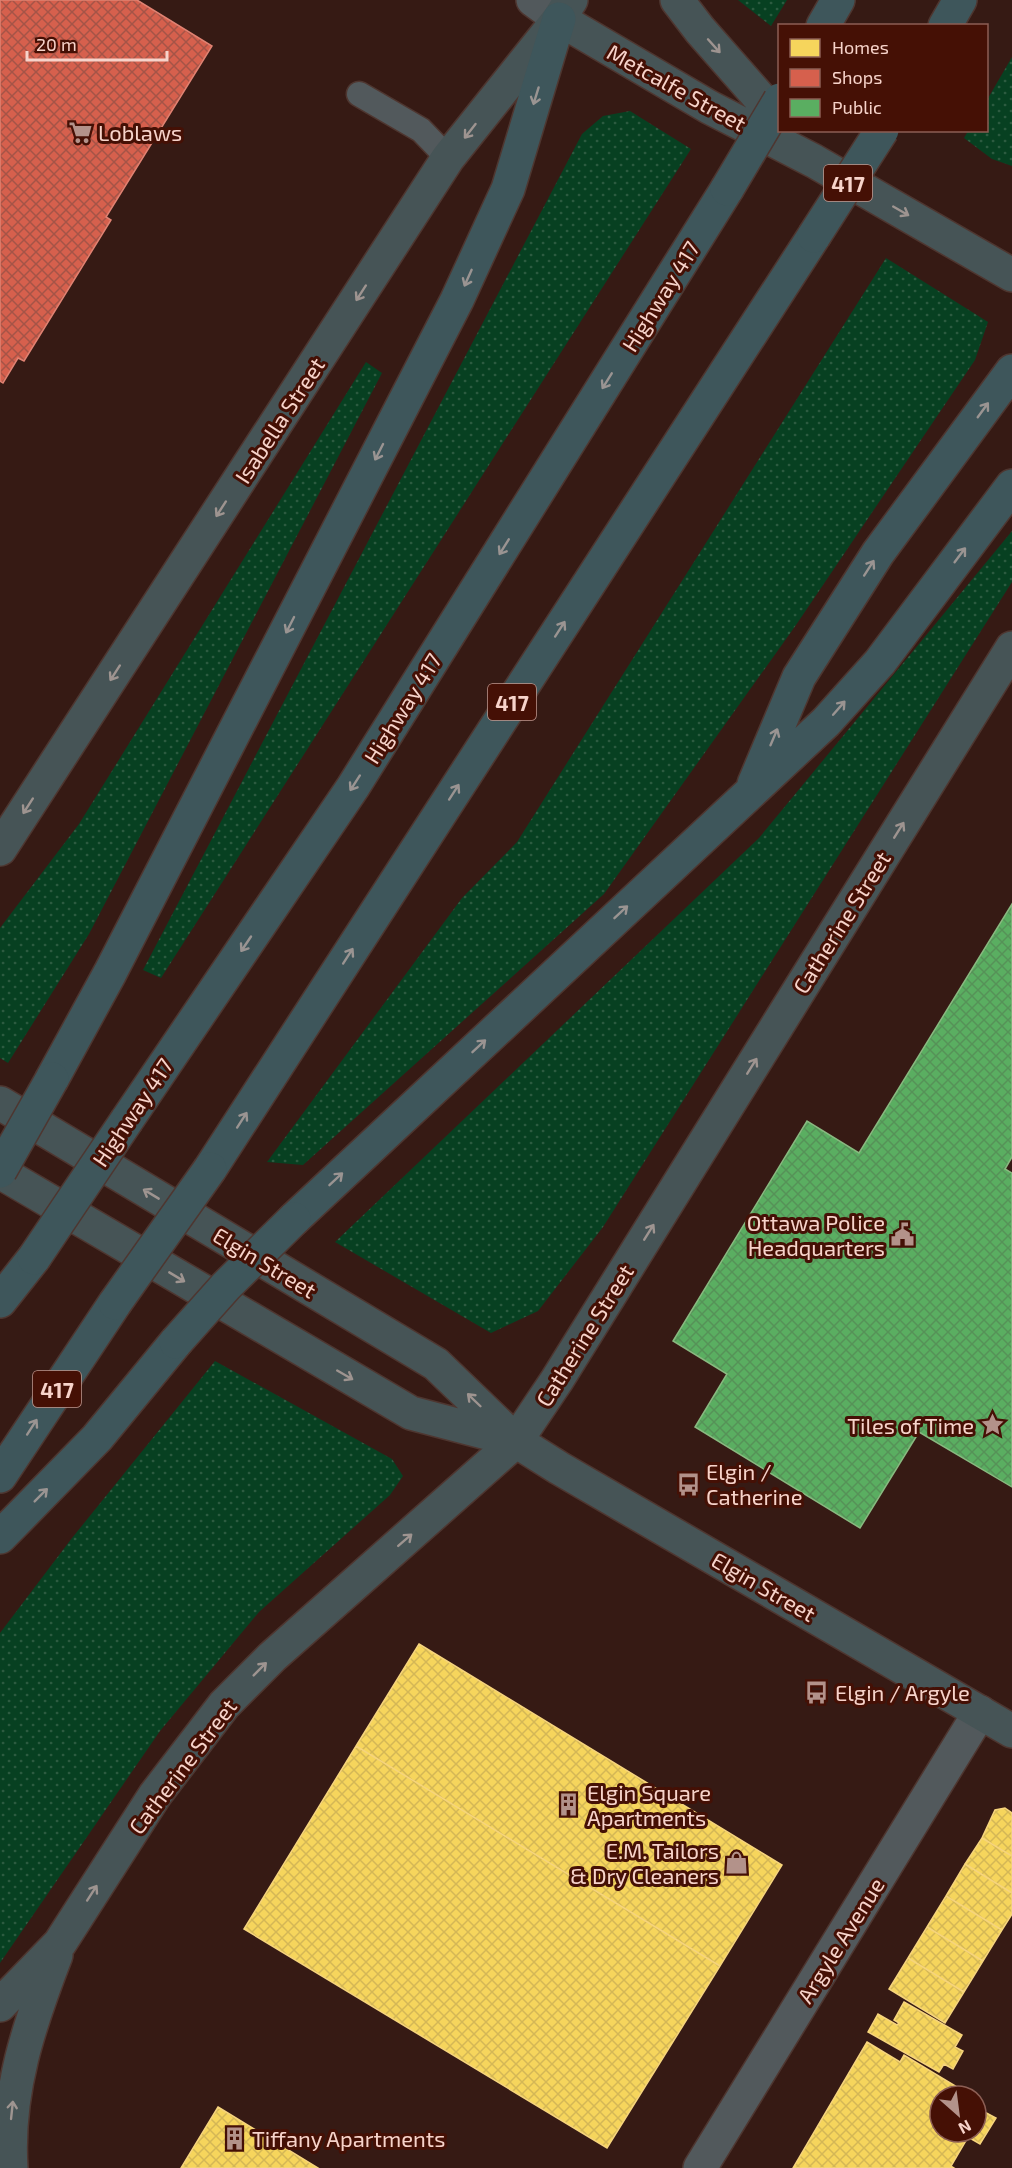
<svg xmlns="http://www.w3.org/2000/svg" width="1012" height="2168" font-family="'Exo 2',sans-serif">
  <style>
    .grass { fill: url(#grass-dots) }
    .homes { fill: url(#homes-cross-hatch); stroke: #f6d47d; stroke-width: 1.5 }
    .shops { fill: url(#shops-cross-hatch); stroke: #e08272; stroke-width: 1.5 }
    .public { fill: url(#public-cross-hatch); stroke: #89b980; stroke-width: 1.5 }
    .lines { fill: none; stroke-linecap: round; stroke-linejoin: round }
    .lane-casing { stroke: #4e3630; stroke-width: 27 }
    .street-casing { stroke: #4e3630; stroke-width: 36 }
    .secondary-casing { stroke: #4e3630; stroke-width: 36 }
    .highway-casing { stroke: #4e3630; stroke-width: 36 }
    .lane { stroke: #52595c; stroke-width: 24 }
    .street { stroke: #52595c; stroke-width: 33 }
    .secondary { stroke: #465456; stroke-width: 33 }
    .highway { stroke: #3e565b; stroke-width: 33 }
    .highway-bridge-casing { stroke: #4e3630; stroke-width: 36; stroke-linecap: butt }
    .highway-bridge { stroke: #3e565b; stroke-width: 33 }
    .oneway { stroke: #9e9490 }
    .oneway2 { stroke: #9a9492 }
    .labels { text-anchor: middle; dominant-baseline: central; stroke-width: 6; stroke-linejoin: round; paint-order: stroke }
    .shield { fill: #451005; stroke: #c2988f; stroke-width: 1.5 }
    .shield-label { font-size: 21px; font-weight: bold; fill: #f7d3ca }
    .street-label { font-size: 22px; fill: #f7d3ca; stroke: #451005 }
    .poi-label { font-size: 22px; fill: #f7d3ca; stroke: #451005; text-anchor: start }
  </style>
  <defs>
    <pattern id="grass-dots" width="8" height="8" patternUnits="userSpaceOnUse" patternTransform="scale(1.5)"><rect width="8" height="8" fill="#074021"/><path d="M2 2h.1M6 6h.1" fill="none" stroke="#2c5b40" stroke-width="1.8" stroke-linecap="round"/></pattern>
    <pattern id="homes-cross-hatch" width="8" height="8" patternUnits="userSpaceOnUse" patternTransform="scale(1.5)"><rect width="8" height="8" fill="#f6d55c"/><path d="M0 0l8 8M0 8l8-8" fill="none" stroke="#d4b756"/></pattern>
    <pattern id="shops-cross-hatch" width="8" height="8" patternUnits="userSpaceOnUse" patternTransform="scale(1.5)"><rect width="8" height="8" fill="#d6604d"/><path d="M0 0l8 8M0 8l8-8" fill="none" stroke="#a55447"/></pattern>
    <pattern id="public-cross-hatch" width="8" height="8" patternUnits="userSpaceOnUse" patternTransform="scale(1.5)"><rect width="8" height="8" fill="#5aae61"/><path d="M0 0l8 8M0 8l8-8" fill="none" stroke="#569258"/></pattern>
  </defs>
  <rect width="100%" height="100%" fill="#361a14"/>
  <!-- grass -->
  <path class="grass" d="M738 0H787L771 26Z
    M1012 57V166L992 159 964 138 968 131 986 130 987 100Z
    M630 111 691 149 161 978 143 970 582 134 603 116Z
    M886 258 988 322 975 360 796 625 604 894 303 1165 267 1162 462 898 517 842Z
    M366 362 382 373 89 934 8 1063 0 1058V928L79 824Z
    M1012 531V582L603 1227 538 1311 491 1333 335 1242 759 838Z
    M215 1361 392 1459 403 1476 390 1495 259 1612 160 1731 0 1963V1633L72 1538Z"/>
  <!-- homes -->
  <path class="homes" d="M419 1644 782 1865 720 1966 356 1746Z
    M356 1746 720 1966 607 2148 244 1929Z
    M1005 1808 1012 1813V1856L982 1838 995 1810Z
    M982 1838 1012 1856V1893L965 1864Z
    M965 1864 1012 1893V1914L1002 1930 946 1896Z
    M946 1896 1002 1930 983 1961 927 1927Z
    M927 1927 983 1961 964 1992 908 1958Z
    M908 1958 964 1992 945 2023 889 1989Z
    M904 2002 962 2035 955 2047 963 2051 953 2069 944 2064 939 2072 868 2032 878 2014 897 2025 899 2023 894 2020Z
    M867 2042 900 2062 904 2055 962 2090 958 2096H940V2132H976V2111L980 2113 981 2110 996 2118 980 2144 968 2137 951 2166 954 2168H793Z
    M218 2107 318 2168H181Z"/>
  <!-- shops -->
  <path class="shops" d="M0 0H137L212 46 106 217 111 220 24 361 18 358 3 383 0 381Z"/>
  <!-- public -->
  <path class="public" d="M1012 904V1157L1005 1169 1012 1173V1487L919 1432 860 1528 695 1427 727 1374 673 1341 807 1121 859 1153Z"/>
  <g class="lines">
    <defs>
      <path id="lane" d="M359 94 421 130 448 158"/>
      <path id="street" d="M533 0 559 19
        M700 2168 980 1712"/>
      <path id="secondary" d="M677 0 700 30 780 121
        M559 19 709 107 814 161 1012 275
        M0 849 448 158 559 19 571 0
        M0 1103 436 1364 516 1441 559 1468 1012 1731
        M0 1172 411 1413 514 1440
        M0 2005 60 1943 155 1795 224 1705 272 1657 516 1441 557 1380 1012 648
        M11 2168C6 2092 29 2025 56 1955"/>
      <path id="highway" d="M823 26 838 0
        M945 26 960 0
        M754 784 799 677 878 553 1012 371
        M52 1079 110 973 457 300 508 189 559 19
        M127 1120 353 787 727 189
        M210 1169 814 236
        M294 1219 826 722 880 662 1012 486
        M0 1301 34 1258
        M0 1476 115 1303
        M0 1537 97 1438 176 1342"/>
    </defs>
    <!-- lane casing -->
    <use href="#lane" class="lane-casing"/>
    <!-- street casing -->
    <use href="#street" class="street-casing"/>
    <!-- secondary casing -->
    <use href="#secondary" class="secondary-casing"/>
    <!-- highway casing -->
    <use href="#highway" class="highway-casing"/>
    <!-- lane -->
    <use href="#lane" class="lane"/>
    <!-- street -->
    <use href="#street" class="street"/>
    <!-- secondary -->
    <use href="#secondary" class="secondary"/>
    <!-- highway -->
    <use href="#highway" class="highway"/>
    <defs>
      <path id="highway-bridge" d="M727 189 780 100
        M814 236 882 130
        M0 1171 52 1079
        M34 1258 127 1120
        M115 1303 210 1169
        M176 1342 226 1286 294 1219"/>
    </defs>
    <!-- highway-bridge casing -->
    <use href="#highway-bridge" class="highway-bridge-casing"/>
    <!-- highway-bridge -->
    <use href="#highway-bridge" class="highway-bridge"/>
  </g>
  <!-- one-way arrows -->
  <defs><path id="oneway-shaft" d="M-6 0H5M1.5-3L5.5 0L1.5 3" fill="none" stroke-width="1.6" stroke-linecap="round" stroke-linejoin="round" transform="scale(1.5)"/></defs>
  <g class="oneway">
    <use href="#oneway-shaft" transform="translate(714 46) rotate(48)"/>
    <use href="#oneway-shaft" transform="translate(470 131) rotate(128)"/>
    <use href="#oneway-shaft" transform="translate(901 211) rotate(30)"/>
    <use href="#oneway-shaft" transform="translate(361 293) rotate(123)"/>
    <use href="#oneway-shaft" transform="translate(221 509) rotate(123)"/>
    <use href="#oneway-shaft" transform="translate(115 673) rotate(123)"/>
    <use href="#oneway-shaft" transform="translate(28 806) rotate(123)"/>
    <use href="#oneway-shaft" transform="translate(899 830) rotate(-58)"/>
    <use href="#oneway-shaft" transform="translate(752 1066) rotate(-58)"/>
    <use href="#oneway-shaft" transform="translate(151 1194) rotate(-149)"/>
    <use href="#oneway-shaft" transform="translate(649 1232) rotate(-58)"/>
    <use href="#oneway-shaft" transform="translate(177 1277) rotate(31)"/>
    <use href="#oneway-shaft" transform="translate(345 1375) rotate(30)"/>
    <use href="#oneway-shaft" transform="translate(474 1400) rotate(-136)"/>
    <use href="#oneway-shaft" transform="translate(405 1540) rotate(-41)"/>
    <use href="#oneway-shaft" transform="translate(260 1669) rotate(-45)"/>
    <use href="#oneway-shaft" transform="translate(92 1893) rotate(-57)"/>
    <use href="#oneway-shaft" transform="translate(12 2110) rotate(-84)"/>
  </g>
  <g class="oneway2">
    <use href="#oneway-shaft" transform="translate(536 96) rotate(107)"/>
    <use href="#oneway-shaft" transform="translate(468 278) rotate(114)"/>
    <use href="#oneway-shaft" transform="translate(607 381) rotate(122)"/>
    <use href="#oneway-shaft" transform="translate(983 410) rotate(-54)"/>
    <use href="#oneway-shaft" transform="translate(379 452) rotate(117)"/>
    <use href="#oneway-shaft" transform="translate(504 547) rotate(122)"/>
    <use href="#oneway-shaft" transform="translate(960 555) rotate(-53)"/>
    <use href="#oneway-shaft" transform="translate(869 568) rotate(-57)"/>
    <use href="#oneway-shaft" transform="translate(290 625) rotate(117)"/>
    <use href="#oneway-shaft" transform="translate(560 629) rotate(-57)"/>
    <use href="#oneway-shaft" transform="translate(839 708) rotate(-49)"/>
    <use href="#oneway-shaft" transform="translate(774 737) rotate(-67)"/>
    <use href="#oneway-shaft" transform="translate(355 783) rotate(123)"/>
    <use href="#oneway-shaft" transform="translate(454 792) rotate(-57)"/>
    <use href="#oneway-shaft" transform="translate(621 912) rotate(-43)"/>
    <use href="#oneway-shaft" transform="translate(246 944) rotate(124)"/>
    <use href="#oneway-shaft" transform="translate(348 956) rotate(-57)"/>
    <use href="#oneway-shaft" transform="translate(479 1046) rotate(-43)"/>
    <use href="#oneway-shaft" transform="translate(242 1120) rotate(-57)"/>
    <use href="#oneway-shaft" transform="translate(336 1179) rotate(-43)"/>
    <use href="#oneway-shaft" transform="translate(32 1427) rotate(-57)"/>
    <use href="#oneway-shaft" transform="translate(41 1495) rotate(-45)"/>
  </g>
  <!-- icons -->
  <defs>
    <symbol id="supermarket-bare" viewBox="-9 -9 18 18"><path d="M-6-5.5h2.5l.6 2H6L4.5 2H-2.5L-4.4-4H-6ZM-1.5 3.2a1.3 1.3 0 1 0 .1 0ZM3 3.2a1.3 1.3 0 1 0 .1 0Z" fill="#b3928a" stroke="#451005" stroke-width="2.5" paint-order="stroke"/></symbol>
    <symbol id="civic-bare" viewBox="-9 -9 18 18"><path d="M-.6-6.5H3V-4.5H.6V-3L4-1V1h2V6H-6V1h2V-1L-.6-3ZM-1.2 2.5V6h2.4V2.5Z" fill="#b3928a" stroke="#451005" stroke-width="2.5" paint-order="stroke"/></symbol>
    <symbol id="sight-bare" viewBox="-9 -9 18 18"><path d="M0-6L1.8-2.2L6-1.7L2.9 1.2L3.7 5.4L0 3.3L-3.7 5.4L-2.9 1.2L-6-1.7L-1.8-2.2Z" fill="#b3928a" stroke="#451005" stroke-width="2.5" paint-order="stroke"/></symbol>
    <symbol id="bus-bare" viewBox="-9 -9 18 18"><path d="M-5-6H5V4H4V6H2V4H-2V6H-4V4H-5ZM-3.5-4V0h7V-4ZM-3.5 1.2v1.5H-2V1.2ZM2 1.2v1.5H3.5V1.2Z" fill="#b3928a" stroke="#451005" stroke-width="2.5" paint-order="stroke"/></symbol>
    <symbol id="building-bare" viewBox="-9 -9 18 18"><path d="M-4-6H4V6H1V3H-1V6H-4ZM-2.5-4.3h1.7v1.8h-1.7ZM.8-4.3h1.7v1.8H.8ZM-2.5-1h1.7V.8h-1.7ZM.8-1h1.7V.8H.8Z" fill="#b3928a" stroke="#451005" stroke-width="2.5" paint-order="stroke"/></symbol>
    <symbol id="shop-bare" viewBox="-9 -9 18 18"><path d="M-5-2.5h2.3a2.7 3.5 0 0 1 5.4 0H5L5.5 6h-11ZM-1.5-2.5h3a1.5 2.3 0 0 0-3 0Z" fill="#b3928a" stroke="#451005" stroke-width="2.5" paint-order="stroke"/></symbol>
  </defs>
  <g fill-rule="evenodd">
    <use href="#supermarket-bare" x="64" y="116" width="33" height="33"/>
    <use href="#civic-bare" x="886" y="1218" width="33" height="33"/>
    <use href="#sight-bare" x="976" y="1408" width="33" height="33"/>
    <use href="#bus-bare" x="672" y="1468" width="33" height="33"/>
    <use href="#bus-bare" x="800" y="1676" width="33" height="33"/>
    <use href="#building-bare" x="552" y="1788" width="33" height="33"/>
    <use href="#shop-bare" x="720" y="1846" width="33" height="33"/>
    <use href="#building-bare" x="218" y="2122" width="33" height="33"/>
  </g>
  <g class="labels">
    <!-- shield labels -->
    <g class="shield">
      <rect x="824" y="165" width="48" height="36" rx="4.5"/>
      <rect x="488" y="684" width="48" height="36" rx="4.5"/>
      <rect x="33" y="1371" width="48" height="36" rx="4.5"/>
    </g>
    <g class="shield-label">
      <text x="848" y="183">417</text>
      <text x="512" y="702">417</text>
      <text x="57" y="1389">417</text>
    </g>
    <!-- street labels -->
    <g class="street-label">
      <text transform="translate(677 87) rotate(29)">Metcalfe Street</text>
      <text transform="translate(660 296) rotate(-58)">Highway 417</text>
      <text transform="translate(279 420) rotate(-57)">Isabella Street</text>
      <text transform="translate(402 708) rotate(-58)">Highway 417</text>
      <text transform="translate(841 922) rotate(-58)">Catherine Street</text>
      <text transform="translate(132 1112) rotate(-56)">Highway 417</text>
      <text transform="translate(265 1262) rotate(31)">Elgin Street</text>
      <text transform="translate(584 1335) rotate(-58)">Catherine Street</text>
      <text transform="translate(764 1586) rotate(30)">Elgin Street</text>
      <text transform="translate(182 1766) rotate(-53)">Catherine Street</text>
      <text transform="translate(840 1940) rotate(-58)">Argyle Avenue</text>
    </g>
    <!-- poi labels -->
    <g class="poi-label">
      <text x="98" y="132">Loblaws</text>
      <text x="885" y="1222" text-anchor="end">Ottawa Police<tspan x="885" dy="25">Headquarters</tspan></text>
      <text x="974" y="1425" text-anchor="end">Tiles of Time</text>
      <text x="706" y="1471">Elgin /<tspan x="706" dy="25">Catherine</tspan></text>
      <text x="835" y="1692">Elgin / Argyle</text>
      <text x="587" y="1792">Elgin Square<tspan x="587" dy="25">Apartments</tspan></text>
      <text x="719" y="1850" text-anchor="end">E.M. Tailors<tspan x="719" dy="25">&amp; Dry Cleaners</tspan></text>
      <text x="252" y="2138">Tiffany Apartments</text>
    </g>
  </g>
  <!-- legend -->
  <rect x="778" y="24" width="210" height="108" fill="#451005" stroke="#8c5e54" stroke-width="1.5"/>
  <rect x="790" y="39" width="30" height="18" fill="#f6d55c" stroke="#8c5e54" stroke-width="1.5"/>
  <text x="832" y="54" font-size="18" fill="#f7d3ca">Homes</text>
  <rect x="790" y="69" width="30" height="18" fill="#d6604d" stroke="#8c5e54" stroke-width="1.5"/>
  <text x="832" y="84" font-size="18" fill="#f7d3ca">Shops</text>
  <rect x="790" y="99" width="30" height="18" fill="#5aae61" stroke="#8c5e54" stroke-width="1.5"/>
  <text x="832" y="114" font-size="18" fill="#f7d3ca">Public</text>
  <!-- north arrow -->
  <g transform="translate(958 2114) rotate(152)"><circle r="28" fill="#451005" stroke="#8c5e54" stroke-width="1.5"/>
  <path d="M0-4.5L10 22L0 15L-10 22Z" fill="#b3928a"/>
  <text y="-9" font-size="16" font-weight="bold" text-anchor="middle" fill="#f7d3ca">N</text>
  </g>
  <!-- scale -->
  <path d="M27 51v9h140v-9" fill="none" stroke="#f7d3ca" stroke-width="3"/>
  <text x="36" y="51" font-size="18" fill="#f7d3ca" stroke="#451005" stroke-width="4.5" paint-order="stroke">20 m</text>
</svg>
